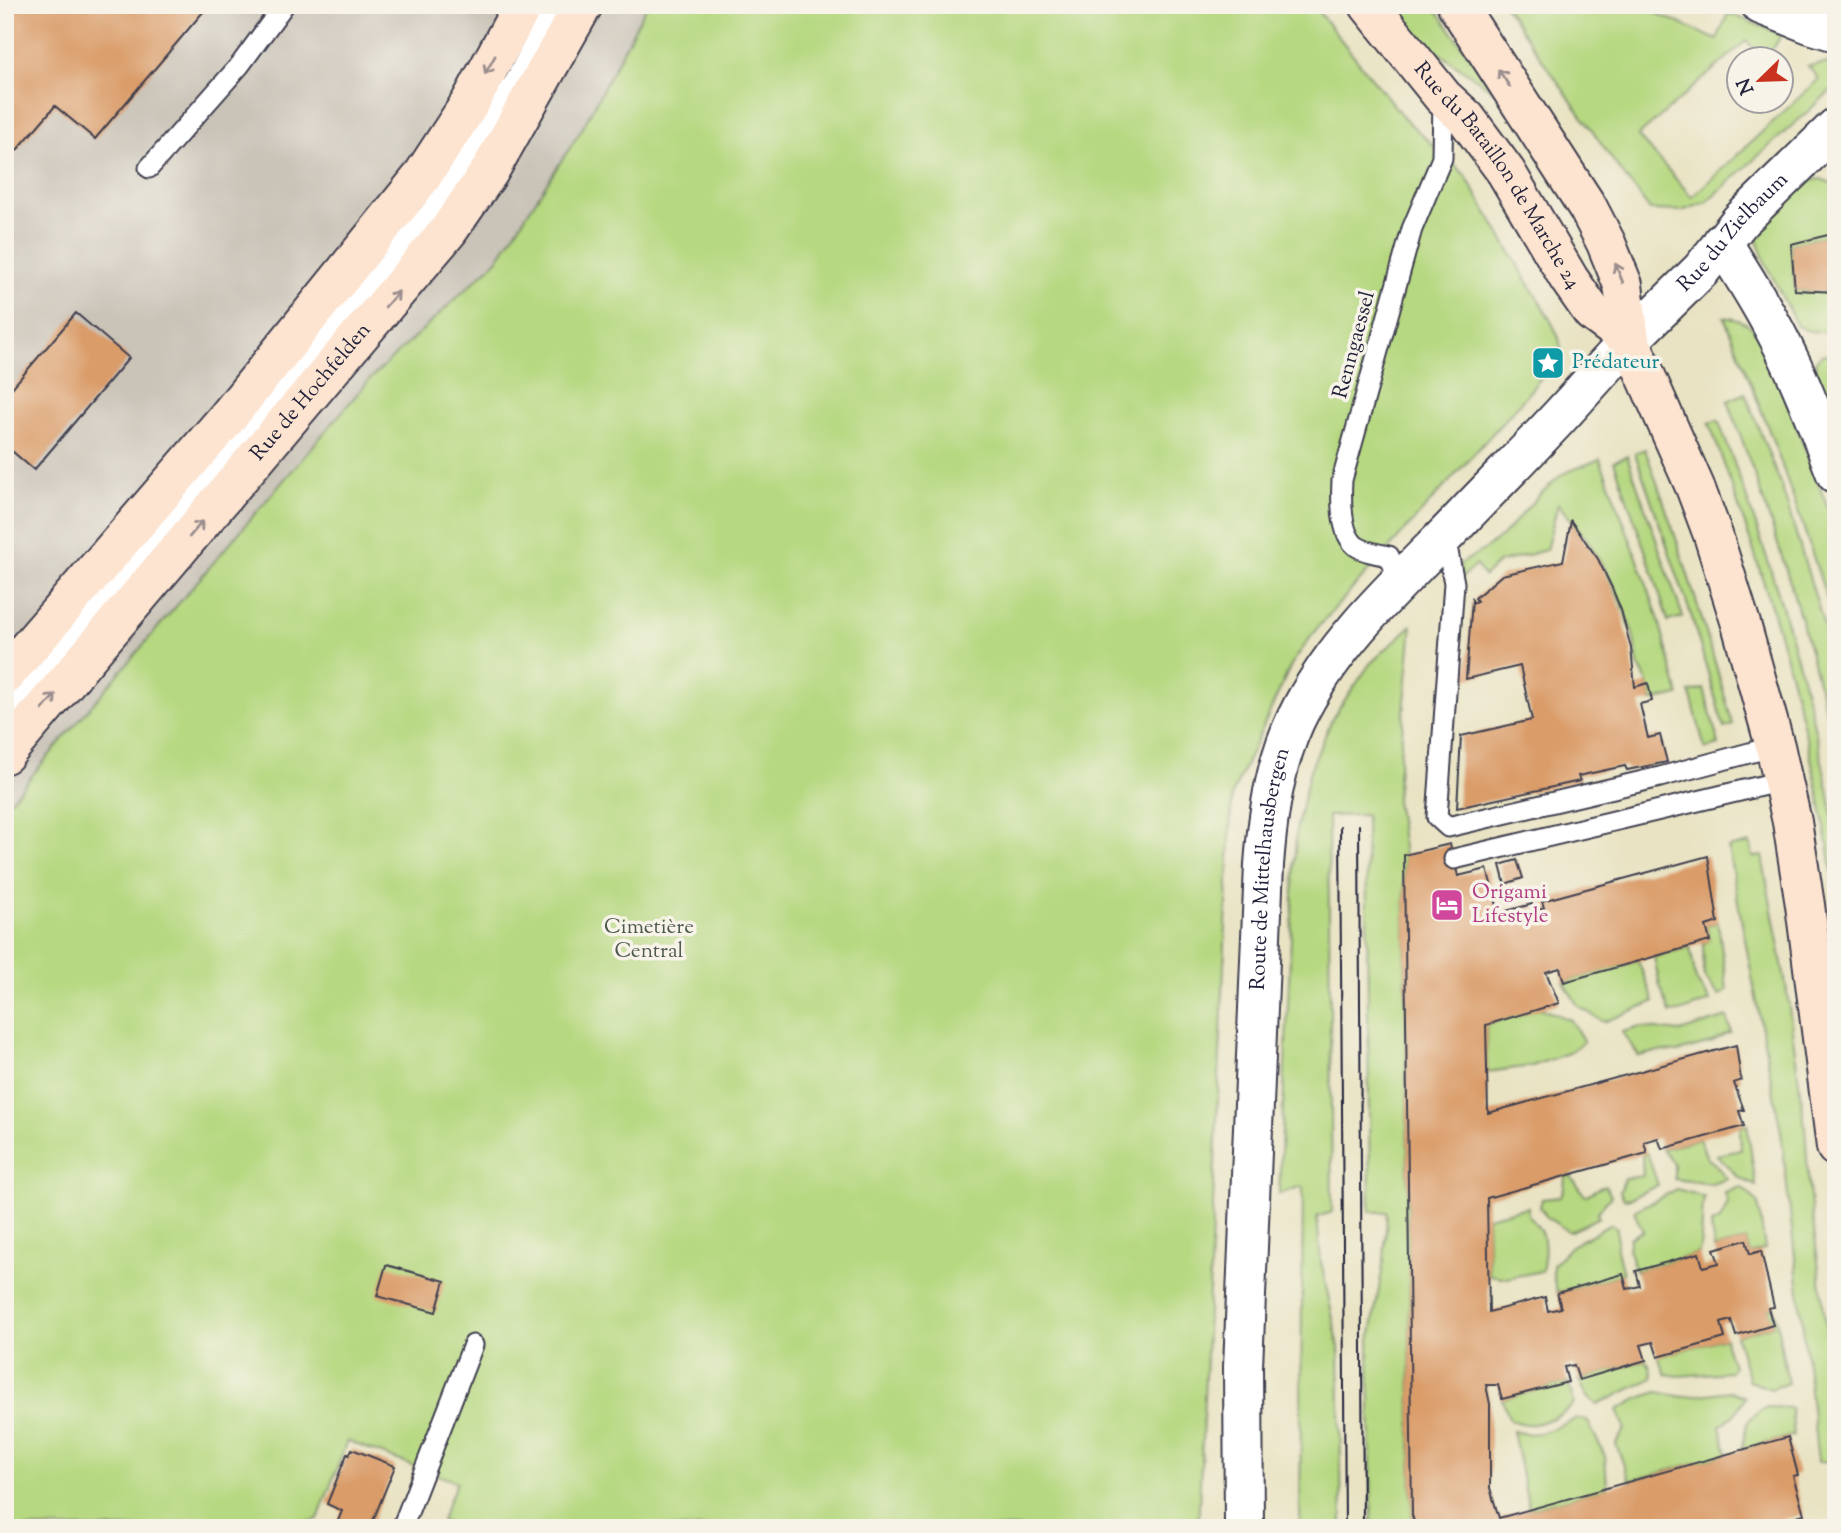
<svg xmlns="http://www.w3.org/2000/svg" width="1841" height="1533" font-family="'Sorts Mill Goudy',serif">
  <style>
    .industrial { fill: #c9c3b8 }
    .green { fill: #b6d880; stroke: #6c7d5e; stroke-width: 2 }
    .building { fill: #da9c69 }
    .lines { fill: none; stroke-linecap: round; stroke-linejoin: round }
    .service-casing { stroke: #403f4f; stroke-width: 23 }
    .minor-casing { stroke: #403f4f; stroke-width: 42 }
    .tertiary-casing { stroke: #403f4f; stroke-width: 42 }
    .secondary-casing { stroke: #403f4f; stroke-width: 42 }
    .service { stroke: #fff; stroke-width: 19 }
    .minor { stroke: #fff; stroke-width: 38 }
    .tertiary { stroke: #fff; stroke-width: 38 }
    .secondary { stroke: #fde4d0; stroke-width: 38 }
    .tram { stroke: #22223b; stroke-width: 2 }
    .oneway { stroke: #9a8d8d }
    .labels { text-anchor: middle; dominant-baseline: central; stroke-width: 7; stroke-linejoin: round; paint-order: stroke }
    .street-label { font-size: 21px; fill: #22223b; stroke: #f7f3e8 }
    .culture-label { font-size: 21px; fill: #0d838f; stroke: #f7f3e8; text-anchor: start }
    .hotel-label { font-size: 21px; fill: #b23c85; stroke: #f7f3e8; text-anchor: start }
    .park-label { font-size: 21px; fill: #4e5950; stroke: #f7f3e8 }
  </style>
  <rect width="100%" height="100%" fill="#f7f3e8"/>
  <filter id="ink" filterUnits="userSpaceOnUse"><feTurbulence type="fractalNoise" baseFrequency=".0143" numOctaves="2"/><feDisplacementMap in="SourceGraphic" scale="14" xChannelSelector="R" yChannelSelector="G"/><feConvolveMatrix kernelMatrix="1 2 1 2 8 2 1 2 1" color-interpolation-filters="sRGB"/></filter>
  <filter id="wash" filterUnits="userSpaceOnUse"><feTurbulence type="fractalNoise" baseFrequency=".00686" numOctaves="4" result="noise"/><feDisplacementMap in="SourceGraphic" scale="28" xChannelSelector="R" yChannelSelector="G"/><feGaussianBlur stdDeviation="1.57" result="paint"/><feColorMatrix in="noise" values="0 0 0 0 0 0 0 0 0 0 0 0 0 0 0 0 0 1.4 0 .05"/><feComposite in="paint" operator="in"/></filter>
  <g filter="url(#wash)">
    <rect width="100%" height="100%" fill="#e9e3c3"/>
    <!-- industrial -->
    <path class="industrial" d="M5 5H647L582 129 497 260 370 379 5 807Z"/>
    <!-- green -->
    <path class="green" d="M647 5H1313L1404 118 1465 175 1552 323 1559 338 1561 348 1557 359 1519 404 1318 627 1291 665 1232 795 1198 1528H457L441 1520 457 1482 347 1441 318 1519 290 1528H5V807L370 379 497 260 582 129Z
      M1391 5H1433L1495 92 1417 38Z
      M1504 5H1659L1656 13 1717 40 1728 13 1773 31 1781 36 1773 48 1762 56 1746 41 1638 136 1692 197 1819 79 1808 66 1836 62V86L1707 202 1682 211 1650 210 1619 169Z
      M1821 179 1836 185V233L1791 244 1795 290 1836 292V333L1809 331 1797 326 1765 262 1756 237 1758 224 1806 181Z
      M1724 317C1751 321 1753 327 1767 349L1831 517 1836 530V629C1804 523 1767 419 1724 317Z
      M1833 353H1836V424L1817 376 1815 362 1821 355Z
      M1745 393 1782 488 1826 632 1836 669V757C1810 635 1771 518 1728 401Z
      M1718 420C1758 525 1793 630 1817 739 1824 770 1832 802 1835 833 1838 854 1836 876 1836 897 1814 734 1766 577 1709 423Z
      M1645 449C1678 540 1707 632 1733 725L1724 728 1692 618 1635 453Z
      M1627 456 1683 617 1668 621 1654 576 1614 461Z
      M1600 459 1642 571 1658 617 1679 695 1652 701 1648 683 1638 665 1633 634 1620 601 1606 571 1589 542 1558 504 1546 550 1498 563 1484 576 1476 565 1460 579V564L1487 548 1504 534 1539 495 1562 474Z
      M1412 625 1396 799 1404 855 1412 1515 1416 1528H1372L1369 1346 1384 1260 1387 1212H1370L1366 815 1328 816 1332 1212 1317 1217 1321 1262 1339 1347 1342 1528H1300L1303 1186 1279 1194 1296 831 1310 770 1333 717 1370 664Z
      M1704 689 1719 745 1705 749 1690 692Z
      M1750 843 1753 857 1762 856 1786 985 1805 1127 1809 1188 1836 1411V1460L1818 1462 1781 1132 1728 848Z
      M1718 922 1727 990 1719 996 1704 976 1703 944 1710 940 1706 926Z
      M1690 947 1696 980 1710 1001 1680 1012 1670 1013 1660 986 1654 957Z
      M1638 961 1654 1002 1604 1022 1578 1006 1564 982Z
      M1540 1008 1571 1020 1584 1042 1568 1053 1532 1066 1487 1072 1486 1025Z
      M1727 1017 1731 1032 1711 1043 1678 1052 1659 1051 1639 1056 1622 1032 1640 1027 1680 1032Z
      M1747 1124 1756 1186 1738 1177 1717 1155 1741 1150 1740 1128Z
      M1699 1139 1707 1158 1715 1164 1727 1179 1712 1184 1674 1179V1164L1662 1149Z
      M1647 1153 1658 1185 1631 1198 1624 1199 1620 1192 1624 1179 1643 1176 1642 1155Z
      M1570 1175 1585 1196 1605 1185 1611 1196 1597 1213 1599 1217 1569 1232 1547 1217 1540 1207 1542 1199 1560 1197 1564 1189 1565 1176Z
      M1741 1187 1758 1202 1765 1249 1750 1254 1746 1240 1714 1249 1711 1224 1720 1220 1728 1203 1725 1193Z
      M1677 1189 1704 1197C1701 1216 1703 1234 1699 1253L1636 1271 1628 1249 1630 1238 1643 1231 1634 1211Z
      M1528 1207V1215C1547 1234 1547 1247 1542 1271L1507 1278 1489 1275 1487 1217Z
      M1611 1224 1617 1228V1250L1623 1274 1557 1293 1553 1276V1265L1571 1246Z
      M1774 1307 1788 1383 1771 1389 1749 1381 1736 1336 1773 1325 1768 1308Z
      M1725 1338 1728 1354 1733 1365 1730 1372 1678 1376 1666 1374 1658 1357Z
      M1646 1360 1650 1367 1653 1378 1597 1405 1588 1397 1579 1380Z
      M1568 1382 1574 1403C1568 1413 1545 1422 1533 1424 1525 1425 1518 1422 1510 1420L1502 1399Z
      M1731 1391 1745 1397 1734 1415 1720 1426 1727 1454 1630 1481 1616 1444 1625 1428 1617 1410 1639 1398 1658 1392 1683 1397Z
      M1768 1407 1791 1408 1794 1435 1742 1450C1746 1427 1744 1416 1768 1407Z
      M1576 1419 1587 1420 1605 1456 1607 1488 1529 1509 1513 1431C1538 1439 1554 1428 1576 1419Z"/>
    <g id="blocks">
      <!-- building -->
      <path class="building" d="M5 5H209L95 139 55 106 5 164Z
        M1836 233V292L1795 290 1791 244Z
        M76 313 129 358 34 470 5 445V396Z
        M1571 521 1598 559 1612 588 1621 610 1631 648 1635 687 1648 683 1652 701 1640 704 1648 738 1660 735 1667 762 1627 770 1625 766 1578 776 1580 781 1457 808 1461 736 1532 720 1520 666 1466 679 1472 600 1474 603 1477 601 1475 598 1502 575 1563 561Z
        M1450 844 1458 876 1487 869 1499 913 1532 904 1534 911 1544 908 1542 901 1708 856 1718 922 1706 926 1710 941 1564 982 1560 968 1546 972 1559 1003 1486 1025 1488 1113 1736 1045 1741 1080 1734 1083 1744 1110 1739 1111 1744 1126 1662 1149 1658 1138 1644 1142 1647 1153 1487 1198 1489 1312 1545 1297 1548 1311 1561 1308 1557 1293 1623 1274 1627 1289 1640 1286 1636 1271 1699 1253 1703 1267 1719 1263 1714 1249 1746 1240 1750 1254 1761 1251 1774 1307 1768 1308 1773 1325 1736 1336 1731 1320 1721 1323 1725 1338 1658 1357 1653 1342 1641 1345 1646 1360 1579 1380 1574 1365 1564 1367 1568 1382 1502 1399 1498 1385H1486L1490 1404V1488L1499 1518 1788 1437 1798 1475 1793 1476 1804 1514 1755 1528H1416L1412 1515 1404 855Z
        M1517 860 1523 878 1505 884 1500 865Z
        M386 1265 445 1281 436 1312 377 1296Z
        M352 1449 395 1466 372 1523 370 1522 367 1528H335L342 1511 327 1504 347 1454 349 1455Z"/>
    </g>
  </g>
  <g filter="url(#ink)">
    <use href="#blocks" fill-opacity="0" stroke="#403f4f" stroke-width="2"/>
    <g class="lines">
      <defs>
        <path id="service" d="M149 168 240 65 284 5
          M1445 536 1454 583 1437 817 1448 827 1660 777 1775 746
          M1400 581 1389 556C1378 554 1365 552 1356 546 1340 533 1341 499 1342 480L1412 229 1442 158 1443 97
          M5 712 430 212 478 140 516 79 553 5
          M1454 859 1782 781
          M402 1528 473 1345"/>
        <g id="minor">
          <path d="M1761 5 1810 24 1836 32"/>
          <path d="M1722 242C1746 280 1770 318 1789 359 1807 396 1821 435 1836 474"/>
          <path id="s1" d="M1630 340 1701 270 1740 221 1836 127"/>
        </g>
        <g id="tertiary">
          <path id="s2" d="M1244 1528 1243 1367 1264 865C1268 811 1276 755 1302 707 1341 633 1406 577 1463 517 1499 479 1537 442 1572 403 1591 382 1610 360 1630 340"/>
        </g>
        <g id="secondary">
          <path id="s3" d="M1369 5 1443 97 1466 118 1506 172 1569 279 1592 312 1630 340"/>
          <path d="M1457 5 1588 208 1606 243 1623 285 1630 340 1695 487 1713 535 1741 624 1775 746 1792 822 1805 905 1836 1147"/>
          <path d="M5 675 227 418 421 178 470 103 523 5"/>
          <path id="s4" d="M5 754 448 231 489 172 583 5"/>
        </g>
      </defs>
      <!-- service casing -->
      <use href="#service" class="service-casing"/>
      <!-- minor casing -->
      <use href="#minor" class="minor-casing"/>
      <!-- tertiary casing -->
      <use href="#tertiary" class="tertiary-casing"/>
      <!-- secondary casing -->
      <use href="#secondary" class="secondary-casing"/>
      <!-- service -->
      <use href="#service" class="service"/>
      <!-- minor -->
      <use href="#minor" class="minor"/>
      <!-- tertiary -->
      <use href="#tertiary" class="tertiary"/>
      <!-- secondary -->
      <use href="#secondary" class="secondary"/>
      <!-- tram -->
      <path class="tram" d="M1359 825 1363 1528
        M1340 826 1345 1528"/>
    </g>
    <!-- one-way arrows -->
    <defs><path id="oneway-shaft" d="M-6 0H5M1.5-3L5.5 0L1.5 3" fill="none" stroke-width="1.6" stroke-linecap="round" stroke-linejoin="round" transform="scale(1.75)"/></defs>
    <g class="oneway">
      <use href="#oneway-shaft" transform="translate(490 65) rotate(119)"/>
      <use href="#oneway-shaft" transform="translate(1504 78) rotate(-123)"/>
      <use href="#oneway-shaft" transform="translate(1619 273) rotate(-112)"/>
      <use href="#oneway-shaft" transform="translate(392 299) rotate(-49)"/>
      <use href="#oneway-shaft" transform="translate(196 529) rotate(-50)"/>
      <use href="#oneway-shaft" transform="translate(49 702) rotate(-50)"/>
    </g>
  </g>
  <!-- icons -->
  <defs>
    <symbol id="sight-square" viewBox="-11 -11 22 22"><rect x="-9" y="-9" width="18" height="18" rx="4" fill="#0f9aa8" stroke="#f7f3e8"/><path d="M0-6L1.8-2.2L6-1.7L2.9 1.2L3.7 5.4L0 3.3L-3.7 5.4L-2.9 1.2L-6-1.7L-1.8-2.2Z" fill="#fff"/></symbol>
    <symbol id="hotel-square" viewBox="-11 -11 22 22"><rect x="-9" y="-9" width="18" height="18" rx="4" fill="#d1479c" stroke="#f7f3e8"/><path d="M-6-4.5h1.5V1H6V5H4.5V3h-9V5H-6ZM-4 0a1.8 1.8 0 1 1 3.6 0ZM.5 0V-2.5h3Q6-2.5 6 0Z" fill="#fff"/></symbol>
  </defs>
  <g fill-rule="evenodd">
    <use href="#sight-square" x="1529" y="344" width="38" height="38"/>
    <use href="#hotel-square" x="1428" y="886" width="38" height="38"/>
  </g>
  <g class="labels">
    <!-- street labels -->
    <g class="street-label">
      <text stroke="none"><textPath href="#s3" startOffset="214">Rue du Bataillon de Marche 24</textPath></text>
      <text stroke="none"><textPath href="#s1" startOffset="149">Rue du Zielbaum</textPath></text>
      <text transform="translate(1355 345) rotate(-75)">Renngaessel</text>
      <text stroke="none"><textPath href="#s4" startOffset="474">Rue de Hochfelden</textPath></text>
      <text stroke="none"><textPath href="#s2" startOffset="660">Route de Mittelhausbergen</textPath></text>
    </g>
    <!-- culture labels -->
    <g class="culture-label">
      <text x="1572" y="363">Prédateur</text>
    </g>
    <!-- hotel labels -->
    <g class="hotel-label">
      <text x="1472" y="893">Origami<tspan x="1472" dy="24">Lifestyle</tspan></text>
    </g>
    <!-- park labels -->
    <g class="park-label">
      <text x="649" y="928">Cimetière<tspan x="649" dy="24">Central</tspan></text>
    </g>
  </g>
  <!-- margin -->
  <rect width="1841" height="1533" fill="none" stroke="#f7f3e8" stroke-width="28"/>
  <!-- north arrow -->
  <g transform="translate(1760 80) rotate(247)"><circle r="33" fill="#f7f3e8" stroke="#a29fa3" stroke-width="2"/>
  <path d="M0-5L12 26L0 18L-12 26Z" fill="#c8321e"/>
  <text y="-10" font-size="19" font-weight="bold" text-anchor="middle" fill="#22223b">N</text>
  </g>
</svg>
